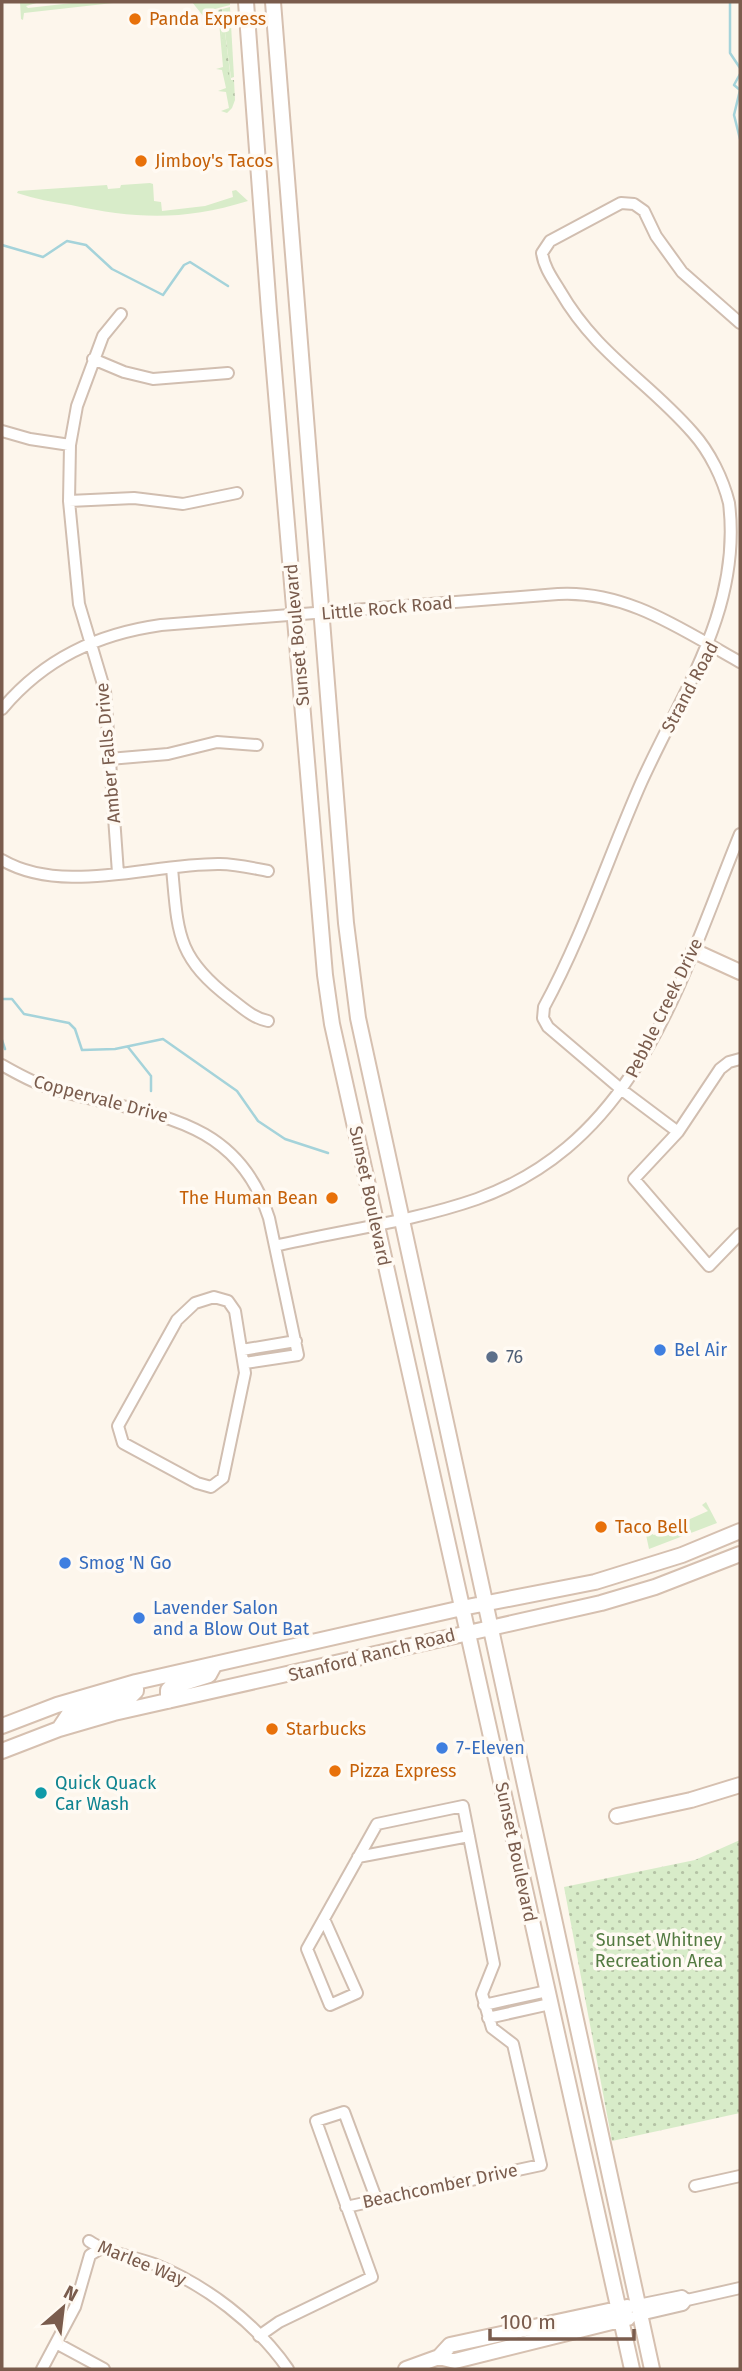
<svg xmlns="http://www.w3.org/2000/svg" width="742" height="2371" font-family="'Fira Sans',sans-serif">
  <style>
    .grass { fill: url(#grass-dots) }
    .garden { fill: #d8ecc9 }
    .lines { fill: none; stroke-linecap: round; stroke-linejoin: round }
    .stream { stroke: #a5d3da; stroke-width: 2.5 }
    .street-casing { stroke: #d1beb0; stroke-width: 14 }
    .secondary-casing { stroke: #d6c0b0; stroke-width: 18 }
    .street { stroke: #fff; stroke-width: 10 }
    .secondary { stroke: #fff; stroke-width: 14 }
    .food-dot { fill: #e8710a; stroke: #fffaf3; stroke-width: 2.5 }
    .shop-dot { fill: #3f7fe0; stroke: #fffaf3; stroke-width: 2.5 }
    .service-dot { fill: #5c6f8a; stroke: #fffaf3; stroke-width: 2.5 }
    .culture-dot { fill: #0f9aa8; stroke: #fffaf3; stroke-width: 2.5 }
    .labels { text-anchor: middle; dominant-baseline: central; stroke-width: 7; stroke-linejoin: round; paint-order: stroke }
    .food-label { font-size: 18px; fill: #c56008; stroke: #fffaf3; text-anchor: start }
    .street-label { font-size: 18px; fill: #7a5c4d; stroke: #fffaf3 }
    .shop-label { font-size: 18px; fill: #366cbe; stroke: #fffaf3; text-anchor: start }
    .service-label { font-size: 18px; fill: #4e5e75; stroke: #fffaf3; text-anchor: start }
    .culture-label { font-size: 18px; fill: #0d838f; stroke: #fffaf3; text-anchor: start }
    .park-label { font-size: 18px; fill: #537a41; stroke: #fffaf3 }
  </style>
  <defs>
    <pattern id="grass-dots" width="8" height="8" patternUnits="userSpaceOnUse" patternTransform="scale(1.75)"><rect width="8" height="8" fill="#d8ecc9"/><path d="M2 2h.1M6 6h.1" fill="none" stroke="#b4c2a5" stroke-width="1.8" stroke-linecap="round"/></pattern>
  </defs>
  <rect width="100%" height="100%" fill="#fdf6ec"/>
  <!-- grass -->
  <path class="grass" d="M222 9 231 80H234L235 100 232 108 218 10Z
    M740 1840V2113L612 2141 564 1887 695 1860Z"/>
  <!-- garden -->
  <path class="garden" d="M40 2 26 6 28 8 81 2 113 3 24 13 23 20 21 19 20 2Z
    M192 2H230V5L215 9 204 17Z
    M230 7 234 77 231 78 222 9Z
    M218 10 232 99V108L227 113 221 111 229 108 226 92 218 91 226 88 222 70 216 69 223 67Z
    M150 183 153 184 154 201 161 202 162 211 205 206 233 197 232 191 236 190 248 201C183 221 136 219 71 205 53 202 35 199 17 193L18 191 107 185 108 189 120 188 121 185Z
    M706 1502 717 1523 649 1549 645 1530 654 1535 708 1511 702 1505Z"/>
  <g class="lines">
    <!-- stream -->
    <path class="stream" d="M730 2V53L740 68
      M740 74 734 85 740 90 734 115 740 139
      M2 245 43 257 67 241 86 245 112 269 163 295 184 265 190 262 228 286
      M2 999H12L24 1014 69 1023 75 1029 82 1050 115 1049 163 1039 237 1091 258 1121 285 1139 328 1153
      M2 1040 5 1049
      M128 1047 151 1076V1091"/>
    <defs>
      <path id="street" d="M93 359 124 372 153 379 228 373
        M2 431 30 439 70 445
        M69 501 134 498 183 504 237 493
        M2 709C44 659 97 634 161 625L558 594C627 590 682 630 740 662
        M109 759 168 754 217 742 257 745
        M2 860C64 896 152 863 220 864 236 864 252 868 268 871
        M172 868C178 933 176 957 231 999 243 1008 253 1018 268 1021
        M118 873 105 691 79 604 69 501 70 445 77 406 103 336 121 314
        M740 1059 729 1062 720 1069 678 1132 634 1179 709 1266 740 1234
        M2 1065C16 1073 30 1081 45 1086 134 1116 234 1107 269 1218L298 1355 245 1363
        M678 1132 622 1090 548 1027 543 1018 544 1007C583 935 608 858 641 783 682 692 742 609 729 503 723 479 710 452 693 433 647 380 597 355 560 291 552 278 544 267 542 253L550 241 621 203 634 204 644 211 656 236 682 272 740 323
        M275 1246C340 1231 414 1221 477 1199 639 1141 681 978 740 834
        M214 1297 228 1301 235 1311 245 1373 223 1478 211 1487 197 1483 123 1443 118 1426 177 1320 195 1303Z
        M242 1350 296 1341
        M358 1857 469 1836
        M324 1919 357 1993 330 2005 307 1949 377 1824 463 1806 494 1964 482 1994 492 2028 513 2044 541 2165 346 2207
        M484 2005 547 1991
        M488 2018 550 2004
        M695 2186 740 2176
        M89 2241C108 2254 133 2256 154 2264 206 2285 256 2323 288 2369
        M638 2305 682 2296 687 2300
        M640 2315 683 2305 687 2300 740 2288
        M259 2336 279 2322 372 2277 316 2121 344 2112 376 2198
        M56 2343 104 2369
        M42 2369 75 2307 90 2255 100 2249"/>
      <path id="secondary" d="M246 2 269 311 325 975 332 1024 632 2369
        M273 2 346 923 358 1018 652 2369
        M694 951 740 972
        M168 1701V1690L171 1687 209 1675 215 1664
        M2 1726 57 1705 136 1682 462 1608 595 1582 682 1555 740 1531
        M59 1729 69 1714 131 1696 136 1691V1682
        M2 1751 59 1729 114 1713 601 1603 655 1587 740 1554
        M617 1816 691 1800 740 1785
        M439 2357 455 2361 628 2318
        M406 2369 439 2357 450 2345 627 2307"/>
    </defs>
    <!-- street casing -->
    <use href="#street" class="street-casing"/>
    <!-- secondary casing -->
    <use href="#secondary" class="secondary-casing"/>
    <!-- street -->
    <use href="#street" class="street"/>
    <!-- secondary -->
    <use href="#secondary" class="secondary"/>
  </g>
  <!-- markers -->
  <g class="food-dot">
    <circle cx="135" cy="19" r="7"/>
    <circle cx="141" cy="161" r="7"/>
    <circle cx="332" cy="1198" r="7"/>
    <circle cx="601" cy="1527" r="7"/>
    <circle cx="272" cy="1729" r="7"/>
    <circle cx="335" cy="1771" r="7"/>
  </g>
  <g class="shop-dot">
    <circle cx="660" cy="1350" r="7"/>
    <circle cx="65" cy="1563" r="7"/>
    <circle cx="139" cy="1618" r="7"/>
    <circle cx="442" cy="1748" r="7"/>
  </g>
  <circle class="service-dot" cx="492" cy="1357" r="7"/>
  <circle class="culture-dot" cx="41" cy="1793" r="7"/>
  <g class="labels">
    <!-- food labels -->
    <g class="food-label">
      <text x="149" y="19">Panda Express</text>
      <text x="155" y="161">Jimboy's Tacos</text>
      <text x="318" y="1198" text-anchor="end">The Human Bean</text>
      <text x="615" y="1527">Taco Bell</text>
      <text x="286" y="1729">Starbucks</text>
      <text x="349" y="1771">Pizza Express</text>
    </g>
    <!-- street labels -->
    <g class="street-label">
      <text transform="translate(387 608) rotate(-5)">Little Rock Road</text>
      <text transform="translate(297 635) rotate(-95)">Sunset Boulevard</text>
      <text transform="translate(690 687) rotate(-62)">Strand Road</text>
      <text transform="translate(108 753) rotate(-95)">Amber Falls Drive</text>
      <text transform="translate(664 1008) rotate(-64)">Pebble Creek Drive</text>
      <text transform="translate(101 1099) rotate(15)">Coppervale Drive</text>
      <text transform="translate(370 1196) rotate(78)">Sunset Boulevard</text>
      <text transform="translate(372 1655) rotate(-14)">Stanford Ranch Road</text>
      <text transform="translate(516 1852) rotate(78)">Sunset Boulevard</text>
      <text transform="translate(440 2186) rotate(-12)">Beachcomber Drive</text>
      <text transform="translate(142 2263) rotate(22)">Marlee Way</text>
    </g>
    <!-- shop labels -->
    <g class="shop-label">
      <text x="674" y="1350">Bel Air</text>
      <text x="79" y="1563">Smog 'N Go</text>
      <text x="153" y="1608">Lavender Salon<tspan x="153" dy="21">and a Blow Out Bat</tspan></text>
      <text x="456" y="1748">7-Eleven</text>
    </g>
    <!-- service labels -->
    <g class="service-label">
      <text x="506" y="1357">76</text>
    </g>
    <!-- culture labels -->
    <g class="culture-label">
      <text x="55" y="1783">Quick Quack<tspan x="55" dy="21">Car Wash</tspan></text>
    </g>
    <!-- park labels -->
    <g class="park-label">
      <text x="659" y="1940">Sunset Whitney<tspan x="659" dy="21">Recreation Area</tspan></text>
    </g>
  </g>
  <!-- border -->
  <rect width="742" height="2371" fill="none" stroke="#7a5c4d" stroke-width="7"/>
  <!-- north arrow -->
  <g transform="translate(63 2308) rotate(28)" stroke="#fffaf3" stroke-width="5" paint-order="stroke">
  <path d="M0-5L12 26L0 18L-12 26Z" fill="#7a5c4d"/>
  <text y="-10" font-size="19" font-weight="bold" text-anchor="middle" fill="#7a5c4d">N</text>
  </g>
  <!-- scale -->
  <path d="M490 2329v10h144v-10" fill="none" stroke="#7a5c4d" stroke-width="3.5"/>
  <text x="500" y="2329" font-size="21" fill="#7a5c4d" stroke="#fffaf3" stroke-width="5" paint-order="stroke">100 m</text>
</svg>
